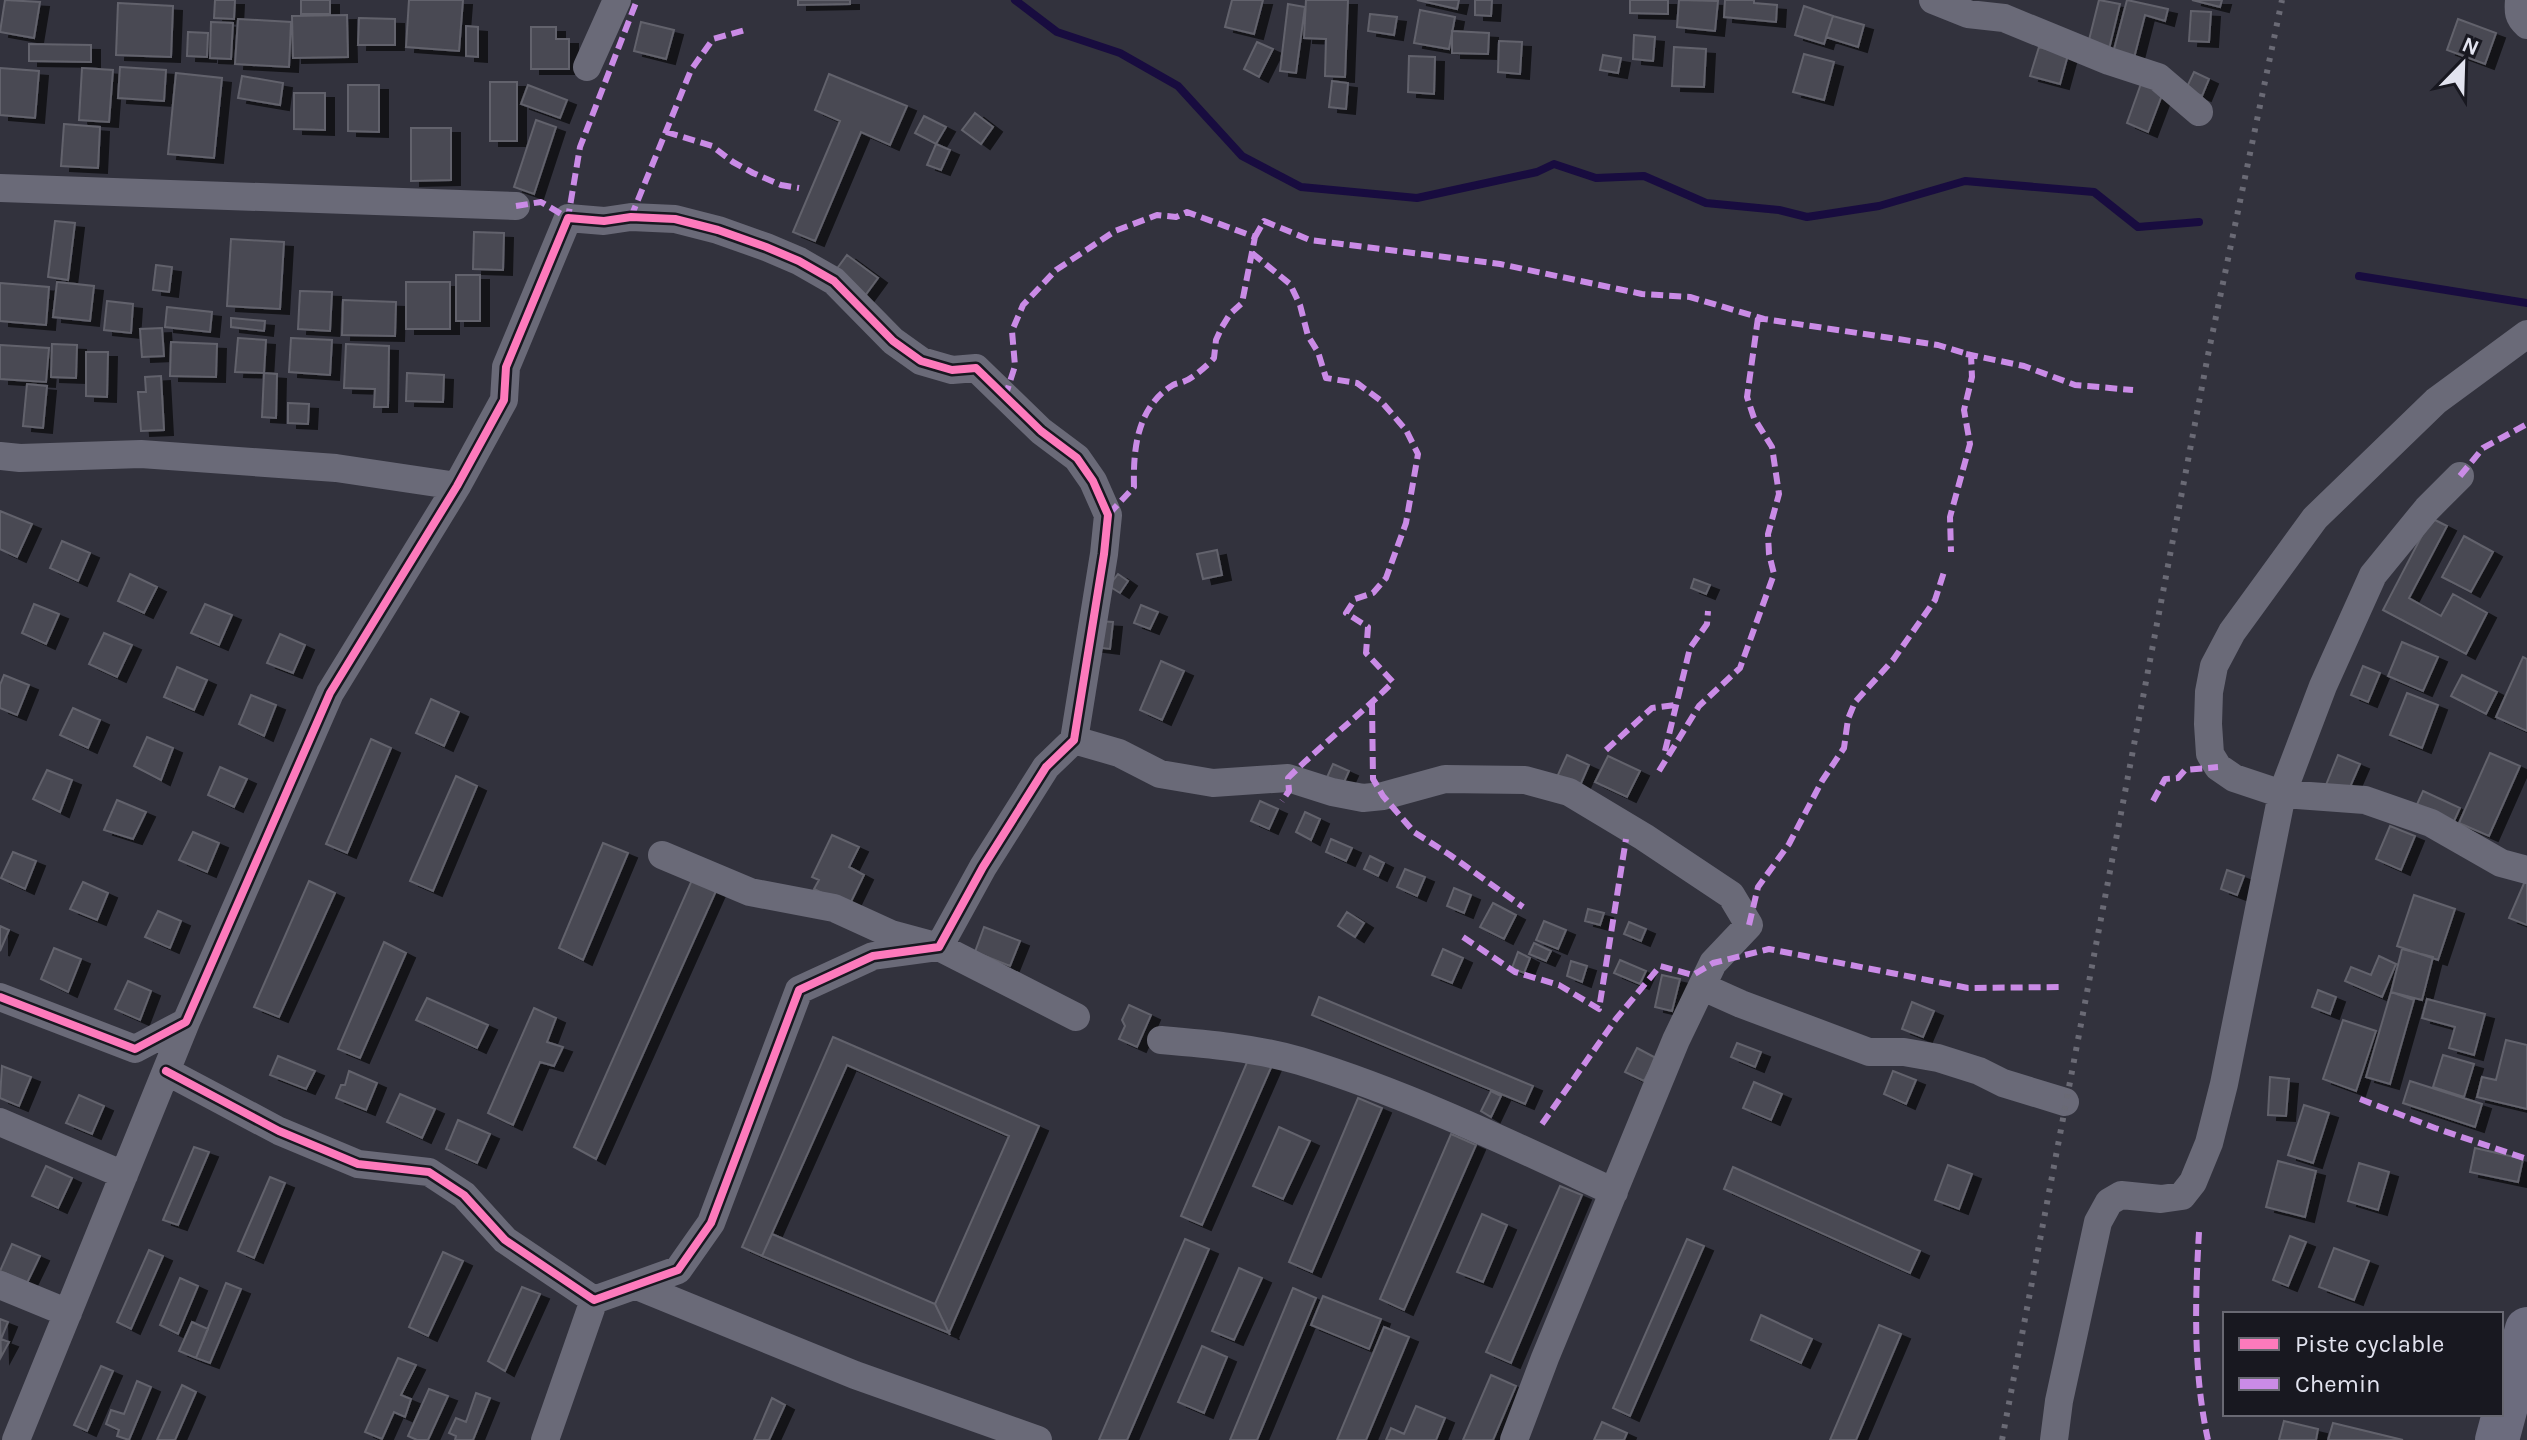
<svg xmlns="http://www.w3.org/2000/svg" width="2527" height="1440" font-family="Karla,sans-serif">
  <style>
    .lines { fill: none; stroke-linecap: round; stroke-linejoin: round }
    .stream { stroke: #180c3f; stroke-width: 8 }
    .building { fill: #494952; stroke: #62626c; stroke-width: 2; filter: url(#shadow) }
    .minor { stroke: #6a6a78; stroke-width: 28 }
    .trunk { stroke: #6c6c7e; stroke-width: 44 }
    .rail { stroke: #6a6a75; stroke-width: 6; stroke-dasharray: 4 8; stroke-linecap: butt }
    .quiet { stroke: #ca8be6; stroke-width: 6; stroke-dasharray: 12 6; stroke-linecap: butt }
    .cycleway-casing { stroke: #181820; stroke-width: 13 }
    .cycleway { stroke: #fd7abc; stroke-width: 8 }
  </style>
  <defs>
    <filter id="shadow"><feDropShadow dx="9" dy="5" stdDeviation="0" flood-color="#0009"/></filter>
  </defs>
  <rect width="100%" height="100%" fill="#32323d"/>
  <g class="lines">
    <!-- stream -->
    <path class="stream" d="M1015 0 1057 32 1120 53 1178 86 1242 156 1301 187 1417 198 1537 172 1554 164 1596 178 1644 176 1706 203 1779 210 1807 217 1879 206 1965 181 2094 192 2138 227 2199 222
      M2359 276 2527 303"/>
  </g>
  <!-- building -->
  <path class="building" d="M5 0 40 2 34 38 0 32Z
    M215 0H235L234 19 214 18Z
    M301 0H330V14H301Z
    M409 0H463L459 51 406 47Z
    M798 0H850V4L798 5Z
    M1232 0H1263L1254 34 1225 27Z
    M1306 0H1348L1345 77 1325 76 1326 39 1304 38Z
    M1417 0H1459L1457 9Z
    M1475 0H1492L1491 16 1475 15Z
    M1630 0H1668V14L1630 13Z
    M1679 0 1718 1 1715 31 1677 27Z
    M1725 0H1754V3L1777 5 1776 22 1724 17Z
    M2099 0 2120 4 2109 49 2088 44Z
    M2127 0 2168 9 2165 21 2145 15 2134 58 2113 53Z
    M2192 0H2222L2220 7Z
    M118 3 173 6 171 57 116 55Z
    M1288 4 1305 7 1296 73 1280 71Z
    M1804 6 1833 16 1824 44 1795 35Z
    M1420 10 1455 17 1449 49 1414 43Z
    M2191 11 2211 12 2209 42 2189 41Z
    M1370 14 1397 17 1394 35 1368 31Z
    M347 15 348 57 293 58 292 16Z
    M1833 16 1864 25 1858 47 1826 37Z
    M359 18 395 19V45H358Z
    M238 19 291 22 289 67 235 64Z
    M2458 19 2496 33 2485 64 2447 50Z
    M211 22 233 23 231 59 210 58Z
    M641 22 674 30 666 59 634 51Z
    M466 26 478 27V57L466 56Z
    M531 27H556V39H569V69H531Z
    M1452 31 1489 33 1488 54 1452 53Z
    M188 32 208 33 207 57 187 56Z
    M1634 35 1655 37 1653 61 1633 59Z
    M1499 41 1522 42 1520 74 1498 72Z
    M1257 42 1273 49 1259 77 1244 69Z
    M29 44 91 45V62L29 61Z
    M1674 47 1706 49 1704 87 1672 86Z
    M2039 47 2068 55 2060 84 2030 76Z
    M1804 54 1834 62 1824 100 1793 92Z
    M1603 55 1621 58 1618 73 1600 70Z
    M1409 56 1435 57 1434 94 1408 92Z
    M120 67 166 70 164 101 118 98Z
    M0 68 39 71 35 118 0 115Z
    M82 68 113 70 109 122 79 120Z
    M2194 72 2209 79 2202 96 2186 89Z
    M176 73 222 78 214 158 168 154Z
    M829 74 907 106 890 145 861 132 815 241 793 232 840 121 815 110Z
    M242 76 283 83 280 105 238 98Z
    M2143 78 2165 87 2148 132 2127 123Z
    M1332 81 1348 83 1346 109 1329 107Z
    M490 82H517V141H490Z
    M348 85H379V132L348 131Z
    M528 85 567 100 560 118 521 104Z
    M294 93H325V130L294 129Z
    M975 113 993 127 981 144 962 130Z
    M924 116 946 127 936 144 915 133Z
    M536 120 556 127 534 194 514 187Z
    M64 124 100 127 98 168 61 166Z
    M411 128H451V180L411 181Z
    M936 144 950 150 941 170 927 165Z
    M55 221 75 223 68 280 48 277Z
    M474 232 504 233 503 270 473 269Z
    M231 239 284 242 280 309 227 306Z
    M847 255 878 278 864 297 833 274Z
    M156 265 172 267 169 292 153 290Z
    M456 275H480V321H456Z
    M57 282 94 286 90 321 53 317Z
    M406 282H450V329H406Z
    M0 283 49 287 46 325 0 321Z
    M300 291 332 292 330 331 298 329Z
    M343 300 396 302 395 336 342 335Z
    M107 301 133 304 131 333 104 330Z
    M167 307 212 312 210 332 165 327Z
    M231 318 265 321 264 331 231 327Z
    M162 328 164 356 142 357 140 329Z
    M238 338 266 340 264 373 235 372Z
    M291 338 332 340 330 375 289 372Z
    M171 342 217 344 216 377 170 376Z
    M52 344 77 345 76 378 51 377Z
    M346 344 389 346 388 407H374L375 389 344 388Z
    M0 345 49 348 46 382 0 379Z
    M86 352H108L107 397 86 396Z
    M264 373 277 374 276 418 262 417Z
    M407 373 444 375 443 402 406 401Z
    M161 376 164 430 141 431 138 392H146L145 377Z
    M27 384 47 386 43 428 23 426Z
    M288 403 309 404 308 424 288 423Z
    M0 511 32 524 17 557 0 549Z
    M2431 518 2447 526 2409 598 2441 616 2453 594 2487 613 2466 654 2383 610Z
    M2464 536 2493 552 2471 592 2442 577Z
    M62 541 90 553 78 581 50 568Z
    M1217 550 1222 575 1203 579 1197 554Z
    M130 574 157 587 144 613 118 601Z
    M1118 574 1128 581 1120 593 1109 586Z
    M1694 579 1710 585 1706 594 1691 588Z
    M34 604 59 614 46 644 22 633Z
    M205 604 232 615 219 645 191 633Z
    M1141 605 1158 612 1150 629 1134 623Z
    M1097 621 1113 622 1110 649 1094 647Z
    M104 633 132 645 117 677 89 664Z
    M280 634 305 645 293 673 267 663Z
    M2402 642 2438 657 2423 691 2388 676Z
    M2523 657 2527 659V731L2496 717Z
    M1161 661 1184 671 1162 720 1140 710Z
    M2363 666 2380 673 2368 702 2351 695Z
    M177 667 207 680 194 710 164 697Z
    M4 675 29 685 17 715 0 708V685Z
    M2462 675 2497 692 2486 714 2451 696Z
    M2407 693 2438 705 2422 748 2390 735Z
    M251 695 276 705 264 736 239 724Z
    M431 699 459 712 444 746 416 733Z
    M73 708 100 720 88 748 60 735Z
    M147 737 173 748 161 780 134 766Z
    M371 739 391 748 347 853 326 844Z
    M2490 753 2520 766 2489 836 2459 823Z
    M1567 755 1589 765 1579 788 1557 777Z
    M2338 755 2360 764 2347 794 2326 785Z
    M1608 756 1640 771 1627 797 1595 782Z
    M1333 764 1349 771 1340 791 1324 784Z
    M220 767 247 779 234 807 208 795Z
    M47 770 72 780 60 812 33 799Z
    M456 776 477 786 433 891 410 881Z
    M2423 791 2460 808 2451 828 2414 811Z
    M117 800 146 812 133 839 104 830Z
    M1260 801 1278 809 1269 829 1251 821Z
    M1305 812 1320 819 1311 840 1296 832Z
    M2390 826 2415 836 2401 870 2376 859Z
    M193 832 219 843 207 872 179 860Z
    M832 835 859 847 849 867 864 875 849 906 814 889 819 880 812 877Z
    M1331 839 1352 848 1346 861 1326 852Z
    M603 843 628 853 583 960 559 948Z
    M13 852 36 861 25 889 1 878Z
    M1370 856 1384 863 1378 876 1364 869Z
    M1405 869 1425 877 1417 896 1397 887Z
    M2227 870 2244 876 2237 895 2221 889Z
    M692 880 716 891 596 1159 574 1147Z
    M309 881 335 893 279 1017 254 1007Z
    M2525 881H2527V925L2509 918Z
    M83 882 108 893 97 920 70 909Z
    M1454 888 1471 895 1464 913 1447 906Z
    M2414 895 2455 909 2438 960 2397 946Z
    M1493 903 1516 915 1504 939 1480 927Z
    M1588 909 1604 913 1600 925 1585 921Z
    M158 911 181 921 170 948 145 937Z
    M1347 912 1364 923 1355 937 1338 926Z
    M1544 921 1566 930 1558 949 1536 940Z
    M1629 922 1646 929 1641 941 1624 934Z
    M0 926 9 930 0 951Z
    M984 927 1020 941 1010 966 975 952Z
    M384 942 406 953 360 1058 338 1049Z
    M1534 943 1551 951 1546 961 1529 954Z
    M54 948 81 959 68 992 41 979Z
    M1443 949 1463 958 1452 983 1432 975Z
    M2402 949 2433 957 2422 1000 2391 992Z
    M1518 952 1530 958 1524 973 1512 968Z
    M2379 956 2396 964 2382 997 2345 981 2351 967 2371 975Z
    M1620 960 1646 971 1640 984 1614 973Z
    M1571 961 1587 966 1582 982 1567 976Z
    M1662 975 1680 979 1672 1011 1655 1007Z
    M128 981 151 991 140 1020 115 1009Z
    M2318 990 2336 997 2330 1014 2312 1007Z
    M2391 992 2414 1000 2390 1084 2366 1077Z
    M1319 997 1533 1086 1525 1104 1312 1015Z
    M427 998 488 1025 477 1048 416 1020Z
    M2427 999 2485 1014 2474 1055 2449 1048 2455 1027 2422 1018Z
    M1912 1002 1934 1011 1923 1037 1902 1029Z
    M1129 1005 1151 1015 1137 1047 1119 1039 1125 1026 1122 1020Z
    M534 1008 556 1018 547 1042 563 1047 554 1066 540 1062 513 1125 488 1113Z
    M2343 1020 2376 1031 2356 1091 2323 1079Z
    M833 1037 1039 1126 949 1333 935 1304 1009 1136 847 1065 762 1256 742 1247Z
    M2506 1040 2527 1045V1109L2477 1097 2482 1077 2496 1080Z
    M1737 1043 1761 1052 1755 1067 1731 1057Z
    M1637 1048 1656 1058 1644 1081 1625 1072Z
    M1251 1053 1273 1063 1202 1225 1181 1216Z
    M2443 1055 2474 1064 2464 1097 2433 1087Z
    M278 1056 315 1071 306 1089 270 1075Z
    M2 1066 31 1077 19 1106 0 1098Z
    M349 1071 377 1083 366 1110 336 1098 341 1085H345Z
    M1893 1071 1916 1080 1906 1104 1884 1094Z
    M2270 1077 2289 1079 2286 1116 2268 1115Z
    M2410 1081 2482 1104 2475 1127 2403 1103Z
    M1754 1082 1782 1094 1771 1120 1743 1108Z
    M1491 1091 1501 1096 1491 1117 1481 1111Z
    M400 1094 435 1109 422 1138 387 1122Z
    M79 1095 104 1106 92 1134 66 1123Z
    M1358 1098 1382 1108 1312 1272 1289 1262Z
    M2304 1105 2329 1113 2313 1163 2288 1155Z
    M458 1120 490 1134 477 1163 446 1149Z
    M1279 1127 1310 1141 1283 1199 1253 1186Z
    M1451 1134 1476 1145 1404 1310 1380 1299Z
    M194 1147 209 1152 178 1225 163 1220Z
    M2475 1148 2523 1159 2518 1182 2470 1172Z
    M2278 1161 2316 1171 2305 1217 2266 1207Z
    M2359 1163 2389 1172 2378 1210 2348 1201Z
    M1948 1165 1972 1174 1959 1209 1935 1200Z
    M46 1166 72 1178 58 1208 32 1196Z
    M1733 1167 1920 1251 1910 1273 1724 1189Z
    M270 1177 285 1183 254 1258 238 1251Z
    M1560 1186 1582 1195 1511 1363 1486 1352Z
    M1482 1214 1507 1225 1483 1282 1457 1272Z
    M772 1234 935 1304 949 1333 762 1256Z
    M2290 1236 2306 1242 2288 1286 2273 1280Z
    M1185 1239 1209 1249 1127 1440H1099Z
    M1687 1239 1704 1246 1630 1416 1613 1408Z
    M12 1244 40 1256 27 1283 0 1271Z
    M2334 1248 2369 1261 2354 1300 2319 1287Z
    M149 1250 163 1256 131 1329 117 1322Z
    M443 1252 463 1261 428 1336 409 1327Z
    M1239 1268 1262 1278 1234 1340 1212 1331Z
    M180 1278 198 1286 178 1334 160 1325Z
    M226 1283 241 1289 210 1363 196 1358Z
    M522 1287 540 1294 505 1371 488 1361Z
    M1293 1288 1316 1298 1257 1440H1230Z
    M1323 1296 1381 1319 1369 1349 1311 1325Z
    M1761 1315 1812 1339 1801 1363 1751 1340Z
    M0 1319 8 1322 1 1339 9 1342 1 1357Z
    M192 1322 208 1329 196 1358 179 1351Z
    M1879 1325 1901 1334 1856 1440H1830Z
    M1384 1327 1409 1337 1366 1440H1337Z
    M1202 1346 1227 1357 1204 1413 1178 1402Z
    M398 1358 416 1365 401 1395 411 1399 405 1417 394 1412 382 1439 365 1432Z
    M101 1366 113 1371 87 1431 74 1425Z
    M1491 1375 1516 1386 1493 1440H1463Z
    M137 1381 151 1387 129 1440 117 1436 119 1430 106 1424 111 1410 124 1414Z
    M182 1385 196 1392 175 1440H157Z
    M429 1389 448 1396 428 1440H417L408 1436Z
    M476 1393 490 1398 473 1440H455L456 1436 449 1433 456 1418 466 1422Z
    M772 1398 785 1405 769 1440H754Z
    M1416 1406 1445 1418 1436 1440H1386L1391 1428 1404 1434Z
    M2284 1421 2318 1429 2316 1440H2279Z
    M1602 1422 1627 1433 1624 1440H1594Z
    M2333 1423 2403 1440H2328Z"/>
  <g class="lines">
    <!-- minor -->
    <path class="minor" d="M1933 0 1968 14 2004 18 2109 61 2158 77 2199 112
      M2519 0C2518 12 2518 17 2527 25
      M587 67 617 0
      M0 188 516 206
      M2527 334 2436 401 2315 518 2232 632 2214 666 2209 692 2208 724 2210 754 2218 767 2234 778 2282 794 2365 800 2431 823 2501 863 2527 870
      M0 456 20 458 141 454 336 468 457 486
      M1074 740 1119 753 1160 774 1213 783 1288 778 1332 792 1363 798 1383 796 1445 779 1525 780 1569 792 1644 837 1731 895 1749 925 1713 963 1676 1040 1545 1358 1514 1440
      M662 855 750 892 834 908 891 934 939 947 1076 1017
      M1703 987 1741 1004 1869 1052H1904L1938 1058 1979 1071 2003 1083 2065 1102
      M0 997 135 1049 186 1022 330 693 457 486 504 400 506 367 568 218 604 221 631 217 675 219 718 230 766 247 799 261 834 281 893 341 921 361 952 370 976 368 1041 431 1077 458 1093 481 1108 515 1104 554 1074 740 1046 767 983 867 939 947 873 956 799 990 711 1223 678 1270 594 1300 505 1240 464 1195 429 1172 358 1164 279 1131 166 1071
      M1161 1040C1208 1044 1255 1048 1300 1061 1408 1094 1511 1144 1614 1192
      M0 1122 124 1175
      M0 1285 68 1313
      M637 1286 855 1375 1038 1440
      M16 1440 186 1022
      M545 1440 594 1300
      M2054 1440 2059 1401 2098 1222 2109 1202 2121 1195 2161 1199 2182 1196 2193 1182 2209 1143 2224 1084 2282 794 2323 686 2373 575 2427 509 2460 476"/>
    <!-- trunk -->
    <path class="trunk" d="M2497 1440 2527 1329"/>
    <!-- rail -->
    <path class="rail" d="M2002 1440 2208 355 2282 0"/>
    <!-- quiet -->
    <path class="quiet" d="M666 132 712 146 733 162 753 173 781 185 799 188
      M516 206 541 202 568 218 580 147 637 0
      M631 217 691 70 713 39 745 30
      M1255 237 1264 221 1310 240 1500 264 1642 294 1690 297 1764 319 1938 345 1971 355 1972 377 1964 410 1970 444 1950 517 1951 552
      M1252 253 1290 284 1300 305 1308 336 1318 352 1326 378 1357 383 1380 400 1406 430 1418 454 1406 523 1386 578 1373 593 1355 599 1346 613 1368 627 1366 653 1393 682C1359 716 1322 744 1288 778L1289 791 1282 801
      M1966 354 2024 366 2075 385 2133 390
      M1005 397 1015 366 1012 331 1023 305 1056 270 1115 231 1157 215 1176 217 1187 212 1255 237 1242 303 1230 314 1222 327 1216 340 1214 358C1208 365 1193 378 1185 381 1181 383 1177 383 1173 385 1137 407 1133 449 1134 487L1108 515
      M2460 476 2483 448 2527 424
      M1372 703 1373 779 1383 796 1414 832 1450 855 1523 907
      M1606 750 1652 708 1676 705
      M1665 751 1690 648 1707 624 1708 611
      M1659 771 1699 706 1740 668 1774 574 1769 554 1768 534 1779 494 1772 447 1754 418 1747 397 1758 318
      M2153 801 2165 779 2178 778 2185 770 2218 767
      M1749 925 1758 887 1789 844 1822 781 1844 748 1848 719 1855 702 1893 660 1935 600 1944 572
      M1463 937 1515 972 1559 985 1599 1009 1626 839
      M2360 1099 2435 1128 2527 1159
      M1542 1124 1616 1019 1660 966 1693 975 1713 963 1769 949 1968 988 2064 987
      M2199 1232C2195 1300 2193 1372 2208 1440"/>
    <defs>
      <path id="cycleway" d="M0 997 135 1049 186 1022 330 693 457 486 504 400 506 367 568 218 604 221 631 217 675 219 718 230 766 247 799 261 834 281 893 341 921 361 952 370 976 368 1041 431 1077 458 1093 481 1108 515 1104 554 1074 740 1046 767 983 867 939 947 873 956 799 990 711 1223 678 1270 594 1300 505 1240 464 1195 429 1172 358 1164 279 1131 166 1071"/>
    </defs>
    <!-- cycleway casing -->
    <use href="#cycleway" class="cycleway-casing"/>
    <!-- cycleway -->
    <use href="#cycleway" class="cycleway"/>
  </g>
  <!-- legend -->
  <rect x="2223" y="1312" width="280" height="104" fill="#181820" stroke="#696973" stroke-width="2"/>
  <rect x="2239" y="1338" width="40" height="12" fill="#fd7abc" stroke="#696973" stroke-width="2"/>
  <text x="2295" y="1352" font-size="24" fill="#e2e3ef">Piste cyclable</text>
  <rect x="2239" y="1378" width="40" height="12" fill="#ca8be6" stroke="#696973" stroke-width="2"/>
  <text x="2295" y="1392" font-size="24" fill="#e2e3ef">Chemin</text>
  <!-- north arrow -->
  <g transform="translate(2463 64) rotate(23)" stroke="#181820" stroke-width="6" paint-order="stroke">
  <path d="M0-6L14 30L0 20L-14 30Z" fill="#e2e3ef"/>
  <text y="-12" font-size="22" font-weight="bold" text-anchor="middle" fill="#e2e3ef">N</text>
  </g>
</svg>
